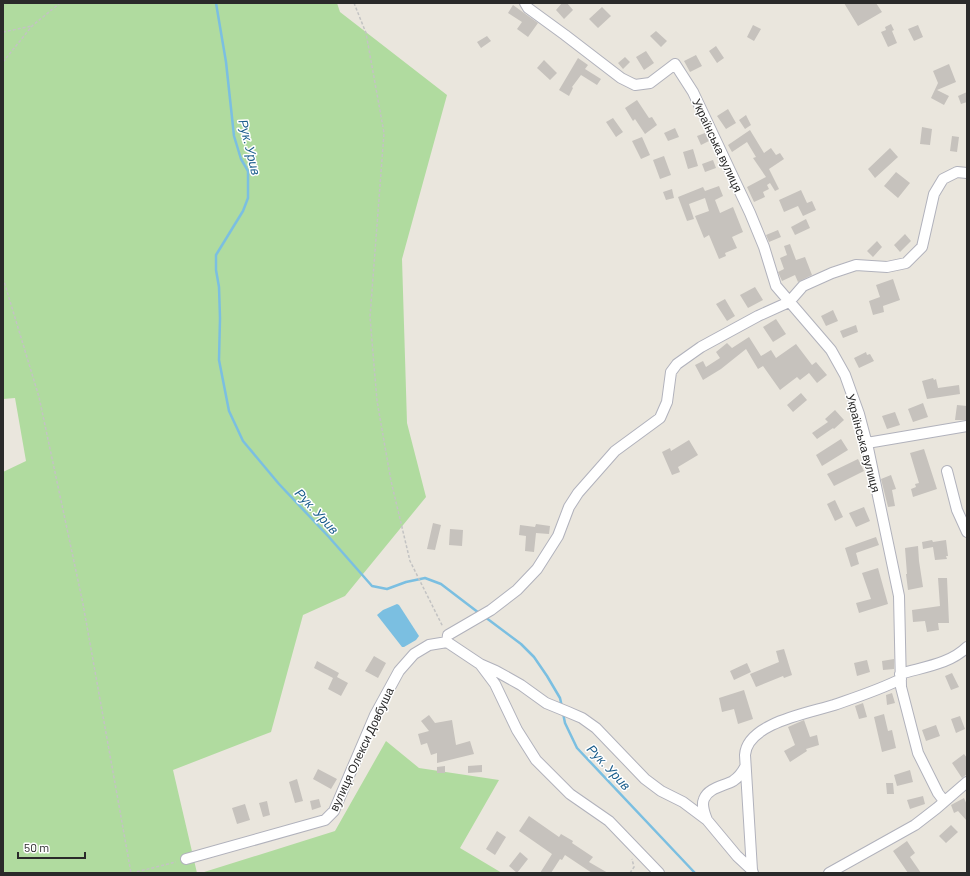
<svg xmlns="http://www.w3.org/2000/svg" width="970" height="876" font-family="Barlow,sans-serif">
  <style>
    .green { fill: #b0db9f }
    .water { fill: #7bbfe1 }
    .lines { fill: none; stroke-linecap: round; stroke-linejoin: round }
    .stream { stroke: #7bbfe1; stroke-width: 2.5 }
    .building { fill: #c6c2bd }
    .minor-casing { stroke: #b1b2bc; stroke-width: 12 }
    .path { stroke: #c3c3c3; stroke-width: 1.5; stroke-dasharray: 3 2; stroke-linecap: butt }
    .minor { stroke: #fff; stroke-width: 10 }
    .labels { text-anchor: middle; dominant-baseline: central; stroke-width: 3; stroke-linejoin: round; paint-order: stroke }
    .street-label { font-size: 12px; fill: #2a2a2a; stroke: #fff }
    .water-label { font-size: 13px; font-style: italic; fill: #1c5e8c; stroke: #fff }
  </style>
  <rect width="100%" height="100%" fill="#eae6dd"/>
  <!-- green -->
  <path class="green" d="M3 3H337L340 12 447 95 402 259 407 423 426 497 345 596 303 615 271 732 173 770 197 873H3V472L26 461 15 398 3 399Z
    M386 741 419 768 499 780 460 848 502 873H201L335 831Z"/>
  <!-- water -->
  <path class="water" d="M397 604 399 605 419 636 416 640 404 647H402L377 615 383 610Z"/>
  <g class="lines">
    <!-- stream -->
    <path class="stream" d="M216 3 226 62 234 136 241 159 248 171V198L243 211 216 255V270L219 287 220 318 219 360 229 411 243 441 279 484 328 536 372 586 387 589 406 582 425 578 441 584 479 613
      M485 617 521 644 534 657 547 676 560 698 562 707
      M563 713 565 723 577 748 695 873"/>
  </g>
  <!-- building -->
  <path class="building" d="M562 3H567L573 10 564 19 556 10Z
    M844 3H876L882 12 858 26Z
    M513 5 538 23 528 37 517 29 522 22 508 13Z
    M602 7 611 16 598 28 589 19Z
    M891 24 894 30 892 31 897 43 888 47 881 32 886 30 885 27Z
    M753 25 761 29 754 41 747 37Z
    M918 25 923 37 914 41 908 29Z
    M656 31 667 41 661 47 650 36Z
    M487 36 491 41 481 48 477 42Z
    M716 46 724 58 717 63 709 51Z
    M646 51 654 63 644 70 636 57Z
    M696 55 702 66 690 72 684 61Z
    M625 57 630 62 623 69 618 63Z
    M578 58 588 65 585 69 601 79 597 85 581 75 572 87 573 88 569 96 559 90Z
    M544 60 557 73 550 80 537 68Z
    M949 64 956 82 937 90 949 96 944 105 931 98 938 83 933 71Z
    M967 92V102L961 104 958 96Z
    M637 100 649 118 652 117 657 125 645 134 635 119 633 121 625 108Z
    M728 109 736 123 726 129 717 116Z
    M746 115 751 125 745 129 739 120Z
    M613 118 623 132 616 137 606 122Z
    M922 127 932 129 930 145 920 144Z
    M675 128 679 137 668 141 664 133Z
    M750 130 764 153 771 148 776 155 780 153 784 159 769 169 779 189 775 191 770 183 767 185 769 189 763 192 765 197 754 202 747 187 766 177 753 158 756 157 747 142 732 152 728 145Z
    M705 133 709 141 701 145 697 136Z
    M952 136 959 137 957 152 950 151Z
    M642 137 650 155 641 159 632 141Z
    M890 148 898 157 875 178 868 169Z
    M693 149 698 166 688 169 683 152Z
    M664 156 671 175 660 179 653 160Z
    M713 160 716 168 705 172 702 164Z
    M896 172 910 183 898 198 884 186Z
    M719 186 723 196 715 200 720 213 733 207 743 232 732 237 737 248 725 253 726 256 719 259 709 235 704 238 695 216 709 211 705 198 689 204 694 219 687 221 678 197 703 187 705 191Z
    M672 189 674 198 666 200 663 192Z
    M801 190 807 203 812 201 816 210 803 216 798 206 784 212 779 200Z
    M806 219 810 228 795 235 791 227Z
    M778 230 781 237 769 242 766 235Z
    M905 234 911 241 900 252 894 245Z
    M877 241 882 247 873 257 867 251Z
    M790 244 796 260 805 257 812 275 798 282 795 275 782 281 778 272 784 269 780 258 787 255 784 246Z
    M893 279 900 300 883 306 884 312 873 315 869 301 880 297 876 285Z
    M755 287 763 300 748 308 740 295Z
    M725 299 735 316 727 321 716 304Z
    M833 310 838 321 826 326 821 316Z
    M776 319 786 334 773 342 763 327Z
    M856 325 858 332 843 338 840 331Z
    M749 337 761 356 771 350 776 358 796 344 812 365 816 362 827 375 817 383 809 373 800 380 797 377 780 390 763 366 758 369 746 349 721 369 703 380 695 365 703 361 706 367 720 358 716 352 727 343 732 348Z
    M866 352 867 355 870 354 874 361 859 368 854 358Z
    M933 378 934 380 936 379 938 388 959 385 960 394 927 399 922 381Z
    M801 393 807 400 793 412 787 405Z
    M923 403 928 417 913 422 908 409Z
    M957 405 967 406V420H955Z
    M835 410 844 420 834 429 833 428 817 439 812 433 828 422 825 419Z
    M895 412 900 425 887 429 882 416Z
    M841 439 848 450 822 466 816 455Z
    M689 440 698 455 678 467 680 472 672 475 662 452 670 448 671 451Z
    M924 449 937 489 913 497 911 489 916 487 915 484 919 483 910 453Z
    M858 459 864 471 834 486 827 474Z
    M891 475 896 489 892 490 895 506 888 507 881 479Z
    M835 500 843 517 835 521 827 504Z
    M864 507 870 521 856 527 849 513Z
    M433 523 441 525 435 550 427 549Z
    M536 524 550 526 549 534 536 533 534 552 525 551 526 536 519 535 520 525 535 527Z
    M450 529 463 530 462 546 449 545Z
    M876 537 879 545 856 553 859 564 851 567 845 548Z
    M932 540 933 542 946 540 948 556H946L947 559 935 560 933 547 923 549 922 542Z
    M918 546 919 561 923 587 908 590 906 574H907L905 548Z
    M878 568 888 604 859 613 856 603 871 599 862 573Z
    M938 578H947L949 623H938L939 630 927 632 925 621 913 622 912 610 940 606Z
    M784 649 792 675 784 678 783 676 756 687 750 674 779 662 776 651Z
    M374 656 386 663 378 678 365 671Z
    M894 659V669L883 670 882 661Z
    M867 660 870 672 857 676 854 663Z
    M317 661 339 673 337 677 348 683 341 696 328 689 333 678 314 668Z
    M747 663 751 672 734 680 730 671Z
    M952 673 959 687 951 690 945 676Z
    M744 690 753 719 738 724 734 709 722 712 719 698Z
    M892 693 895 703 887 705 886 695Z
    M863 703 867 717 859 719 855 706Z
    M884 714 888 731 892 730 896 748 882 752 874 717Z
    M429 715 435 723 452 720 456 745 470 741 474 754 437 763V753L431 755 427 743 421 745 418 734 429 731 421 721Z
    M960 716 965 729 956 733 951 719Z
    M804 720 810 737 817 735 819 745 806 749 807 751 790 762 784 751 795 745 788 727Z
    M936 725 940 736 926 741 922 730Z
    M964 754 967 758V774L962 778 952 763Z
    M482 765V772L468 773V766Z
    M445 766V773H437V767Z
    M318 769 337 779 331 789 313 779Z
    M910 770 913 782 897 786 894 775Z
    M297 779 303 801 295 803 289 782Z
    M886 783H893L894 794H887Z
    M923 796 925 804 910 809 907 800Z
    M964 798 967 805V821L958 811 954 813 951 805Z
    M319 799 321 807 312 810 310 801Z
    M267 801 270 815 263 817 259 803Z
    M245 804 250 820 237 824 232 808Z
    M529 816 559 837 561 834 573 841 572 843 593 857 589 862 608 873H592L565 855 562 860 560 859 551 873H540L552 854 519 831Z
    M951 825 958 832 946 843 939 836Z
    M497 831 506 837 495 855 486 849Z
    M907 841 915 853 910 857 921 873H908L893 851Z
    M520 852 528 859 517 873 509 866Z"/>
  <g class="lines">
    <defs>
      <path id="minor" d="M525 3 528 8 565 35 621 78 635 85 650 83 675 64 693 92 750 213 764 247 776 286 831 350 845 375 859 414 868 448 899 596 901 687 918 753 938 793 944 801
        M867 443 967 426
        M947 471 957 510 967 532
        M447 642 480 664 495 684 517 730 536 760 570 794 609 821 659 873
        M480 664 496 671 521 685 546 703 568 712 582 718 596 728 645 779 661 791 683 802 707 820 737 856 752 870 753 873
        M900 674C923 667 950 664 967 647
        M707 820C705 814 701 806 704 799 708 788 724 786 733 781 739 777 742 773 745 767
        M186 859 325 820 334 811 375 715 399 671 414 654 429 645 447 642 448 635 491 610 517 590 537 569 558 536 569 507 578 493 615 451 660 418 667 402 671 372 677 364 701 347 758 316 789 302 803 286 832 273 856 265 887 267 906 263 922 247 934 194 943 179 957 172 967 173
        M752 870 745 755C747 723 809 713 834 705 857 697 879 690 901 679
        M829 873 915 825 937 808 967 782"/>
    </defs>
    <!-- minor casing -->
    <use href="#minor" class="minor-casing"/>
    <!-- path -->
    <path class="path" d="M354 3 366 33 384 133 370 317 377 401 391 481 410 561 443 627
      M3 32 32 26
      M3 62 32 26 60 3
      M3 278 39 397 83 604 131 873
      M132 873 176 862
      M630 873 634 867 632 859"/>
    <!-- minor -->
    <use href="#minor" class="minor"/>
  </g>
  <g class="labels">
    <!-- street labels -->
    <g class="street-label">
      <text transform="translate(718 145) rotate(65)">Українська вулиця</text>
      <text transform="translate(864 443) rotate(75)">Українська вулиця</text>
      <text transform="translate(361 749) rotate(-65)">вулиця Олекси Довбуша</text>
    </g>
    <!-- water labels -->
    <g class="water-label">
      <text transform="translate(250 147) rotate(76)">Рук. Урив</text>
      <text transform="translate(317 511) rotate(47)">Рук. Урив</text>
      <text transform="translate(609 767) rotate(47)">Рук. Урив</text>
    </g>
  </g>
  <!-- border -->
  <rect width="970" height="876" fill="none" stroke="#2a2a2a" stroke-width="8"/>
  <!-- scale -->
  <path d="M18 852v6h67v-6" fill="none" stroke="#2a2a2a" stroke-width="2"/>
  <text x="24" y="852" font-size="12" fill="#2a2a2a" stroke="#ffffff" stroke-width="3" paint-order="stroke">50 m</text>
</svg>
